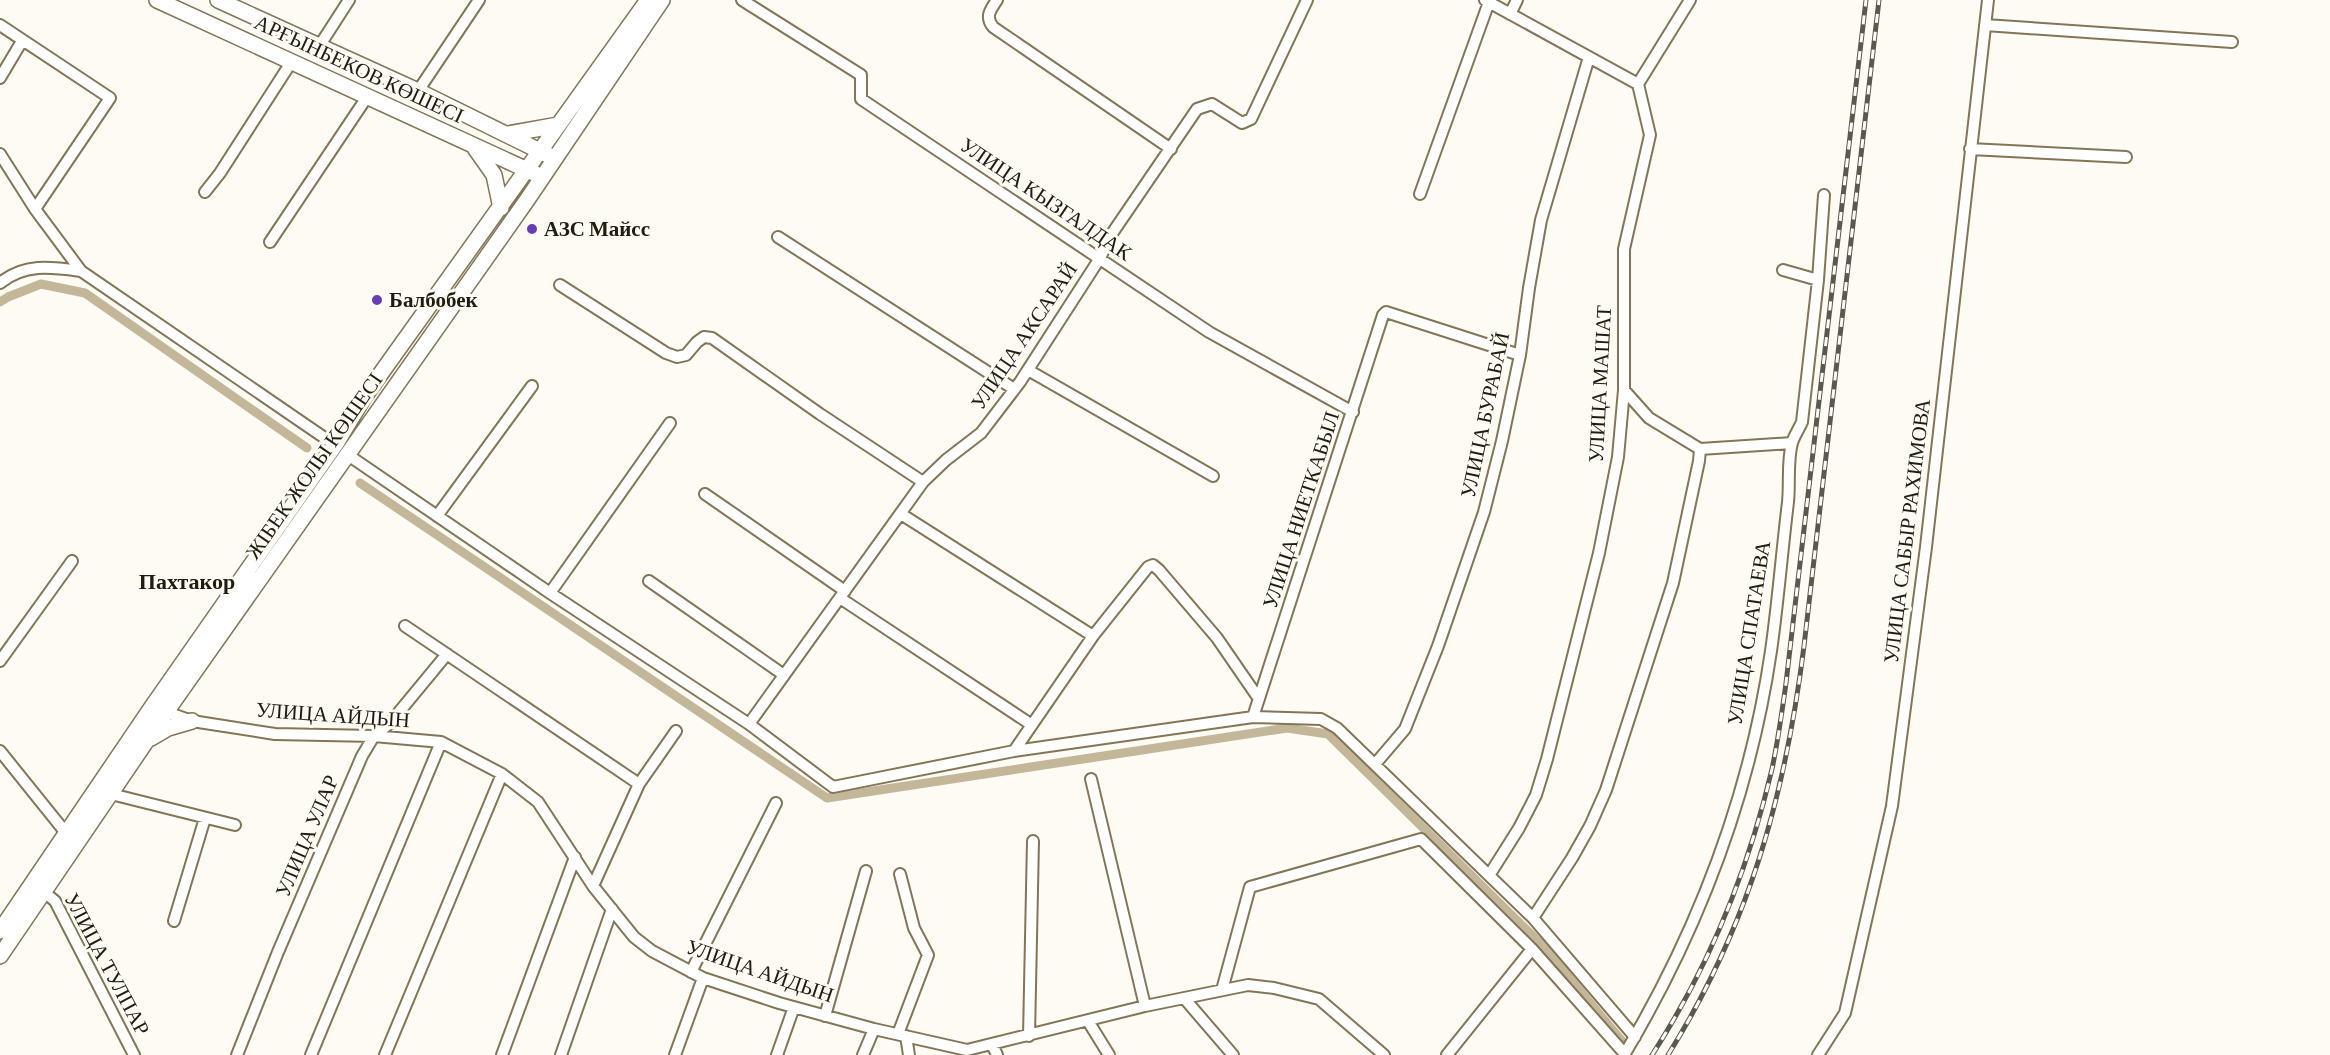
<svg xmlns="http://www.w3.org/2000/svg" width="2330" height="1055" font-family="'Crimson Pro',serif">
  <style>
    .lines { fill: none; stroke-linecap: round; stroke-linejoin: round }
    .canal { stroke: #c4b699; stroke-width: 9 }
    .street-casing { stroke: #837556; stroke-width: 14 }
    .primary-casing { stroke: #837556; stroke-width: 18 }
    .street { stroke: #fff; stroke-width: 10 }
    .primary { stroke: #fff; stroke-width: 15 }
    .rail-casing { stroke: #5d584d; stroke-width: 5 }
    .rail { stroke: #fefbf4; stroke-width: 3; stroke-dasharray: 9; stroke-linecap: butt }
    .poi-dot { fill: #693cb4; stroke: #fefbf4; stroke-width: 2 }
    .labels { text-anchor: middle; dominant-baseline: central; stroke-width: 6; stroke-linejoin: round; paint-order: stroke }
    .street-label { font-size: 21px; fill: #211c0f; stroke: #fefbf4 }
    .poi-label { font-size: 21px; font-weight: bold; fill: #211c0f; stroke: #fefbf4; text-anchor: start }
    .neighbourhood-label { font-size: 22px; font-weight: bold; fill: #211c0f; stroke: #fefbf4 }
  </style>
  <rect width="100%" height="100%" fill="#fefbf4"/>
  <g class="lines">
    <!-- canal -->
    <path class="canal" d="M0 302 8 297 41 284 85 293 307 448
      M360 483 827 798 1287 728 1328 734 1542 945 1621 1040"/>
    <defs>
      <path id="street" d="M742 0 861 75V99L1209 332 1353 412
        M997 0C990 10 985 17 993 27L1171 149
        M1485 0 1638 84
        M1510 14 1517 0
        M0 25 110 98 35 209
        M1985 25 2232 42
        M320 45 349 0
        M0 78 22 41
        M418 91 479 0
        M1970 149 2126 157
        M0 154 35 209 81 271
        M205 192 220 173 292 61
        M1420 194 1489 2
        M778 237 1014 389
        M270 242 367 97
        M1783 270 1818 280
        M0 283C25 263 51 267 81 271L335 445
        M560 285 666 353 677 357 686 355 697 342 704 337 712 338 820 414 923 482
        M1028 370 1213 476
        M1700 449 1792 443
        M348 455 550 593 749 724 833 787 1014 751 1253 717 1321 719 1337 728 1533 918 1635 1037
        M705 494 845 591
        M901 514 1093 636
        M437 516 532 386
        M649 581 784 675
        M550 593 670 423
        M840 598 1032 725
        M405 626 639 784
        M0 661 72 561
        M161 710 192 721 275 734 374 736 441 742 502 774 538 802 593 886 634 937 652 951 703 978 779 1003 874 1029 967 1050 1145 1006 1248 985 1274 988 1319 999 1384 1055
        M1253 717 1383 315 1386 312 1520 355
        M749 724 923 482 946 460 981 433 1020 382 1100 258 1111 235 1197 109 1212 104 1242 123 1251 119 1307 0
        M0 751 66 833
        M1014 751 1093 636 1148 567 1153 565 1159 570 1217 638 1259 699
        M1376 763 1405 729 1438 646 1484 512 1502 441 1520 355 1529 288 1541 220 1589 57
        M1091 779 1145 1006
        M111 794 235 825
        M1490 874 1519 828 1536 795 1547 759 1599 553 1618 457 1624 390V249L1650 135 1638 84 1690 0
        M593 886 639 784 676 731
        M44 892 55 901 134 1055
        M1533 918 1572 858 1590 826 1606 790 1673 583 1699 461 1700 449 1649 418 1624 390
        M174 921 205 818
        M691 972 776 803
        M1222 990 1250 887 1421 839 1532 949 1625 1054
        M1184 998 1233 1055
        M825 1016 866 871
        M1088 1021 1109 1055
        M898 1034 928 955 914 928 900 874
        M906 1036 909 1055
        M1029 1036 1033 841
        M992 1044 997 1055
        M237 1055 278 952 362 756 374 736 390 723 447 654
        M311 1055 441 742
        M385 1055 502 774
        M502 1055 575 857
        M561 1055 612 909
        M675 1055 703 978
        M777 1055 794 1007
        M863 1055 874 1029
        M1447 1055 1532 949
        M1624 1055C1698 931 1750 794 1771 651 1778 602 1782 551 1788 502 1790 483 1787 461 1792 443 1794 436 1799 429 1802 422L1818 280 1824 195
        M1818 1055 1845 1013 1892 806 1926 547 1988 0"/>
      <path id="primary" d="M157 0 536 174
        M218 0 418 91 550 156
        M508 134 558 125
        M475 148 494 175 501 208
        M151 738 168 728 192 721
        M0 931 152 707 335 445 364 397 648 0
        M0 956 166 712 527 200 662 0"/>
    </defs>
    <!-- street casing -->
    <use href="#street" class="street-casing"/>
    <!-- primary casing -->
    <use href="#primary" class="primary-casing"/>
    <!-- street -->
    <use href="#street" class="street"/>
    <!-- primary -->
    <use href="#primary" class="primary"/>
    <defs>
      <path id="rail" d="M1652 1055C1709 967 1748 871 1772 769 1778 741 1782 712 1786 683L1866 0
        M1668 1055C1749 925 1785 797 1804 646L1879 0"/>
    </defs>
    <!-- rail casing -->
    <use href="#rail" class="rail-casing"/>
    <!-- rail -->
    <use href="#rail" class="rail"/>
  </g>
  <!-- markers -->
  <g class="poi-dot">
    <circle cx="532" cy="229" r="6"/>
    <circle cx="377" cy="300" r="6"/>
  </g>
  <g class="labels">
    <!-- street labels -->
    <g class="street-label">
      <text transform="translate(359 69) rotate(25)">АРҒЫНБЕКОВ КӨШЕСІ</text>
      <text transform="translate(1046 199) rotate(34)">УЛИЦА КЫЗГАЛДАК</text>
      <text transform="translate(1024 336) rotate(-56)">УЛИЦА АКСАРАЙ</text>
      <text transform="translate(1600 384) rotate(-87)">УЛИЦА МАШАТ</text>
      <text transform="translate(1485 415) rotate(-78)">УЛИЦА БУРАБАЙ</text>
      <text transform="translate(314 466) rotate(-55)">ЖІБЕК ЖОЛЫ КӨШЕСІ</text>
      <text transform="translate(1301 510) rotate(-72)">УЛИЦА НИЕТКАБЫЛ</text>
      <text transform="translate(1907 531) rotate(-83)">УЛИЦА САБЫР РАХИМОВА</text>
      <text transform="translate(1749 633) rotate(-81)">УЛИЦА СПАТАЕВА</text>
      <text transform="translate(333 715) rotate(4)">УЛИЦА АЙДЫН</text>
      <text transform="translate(307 836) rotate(-67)">УЛИЦА УЛАР</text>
      <text transform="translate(107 964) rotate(62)">УЛИЦА ТУЛПАР</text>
      <text transform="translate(760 971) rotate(19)">УЛИЦА АЙДЫН</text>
    </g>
    <!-- poi labels -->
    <g class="poi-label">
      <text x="544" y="229">АЗС Майсс</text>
      <text x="389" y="300">Балбобек</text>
    </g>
    <!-- neighbourhood labels -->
    <g class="neighbourhood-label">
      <text x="187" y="581">Пахтакор</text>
    </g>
  </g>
</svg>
